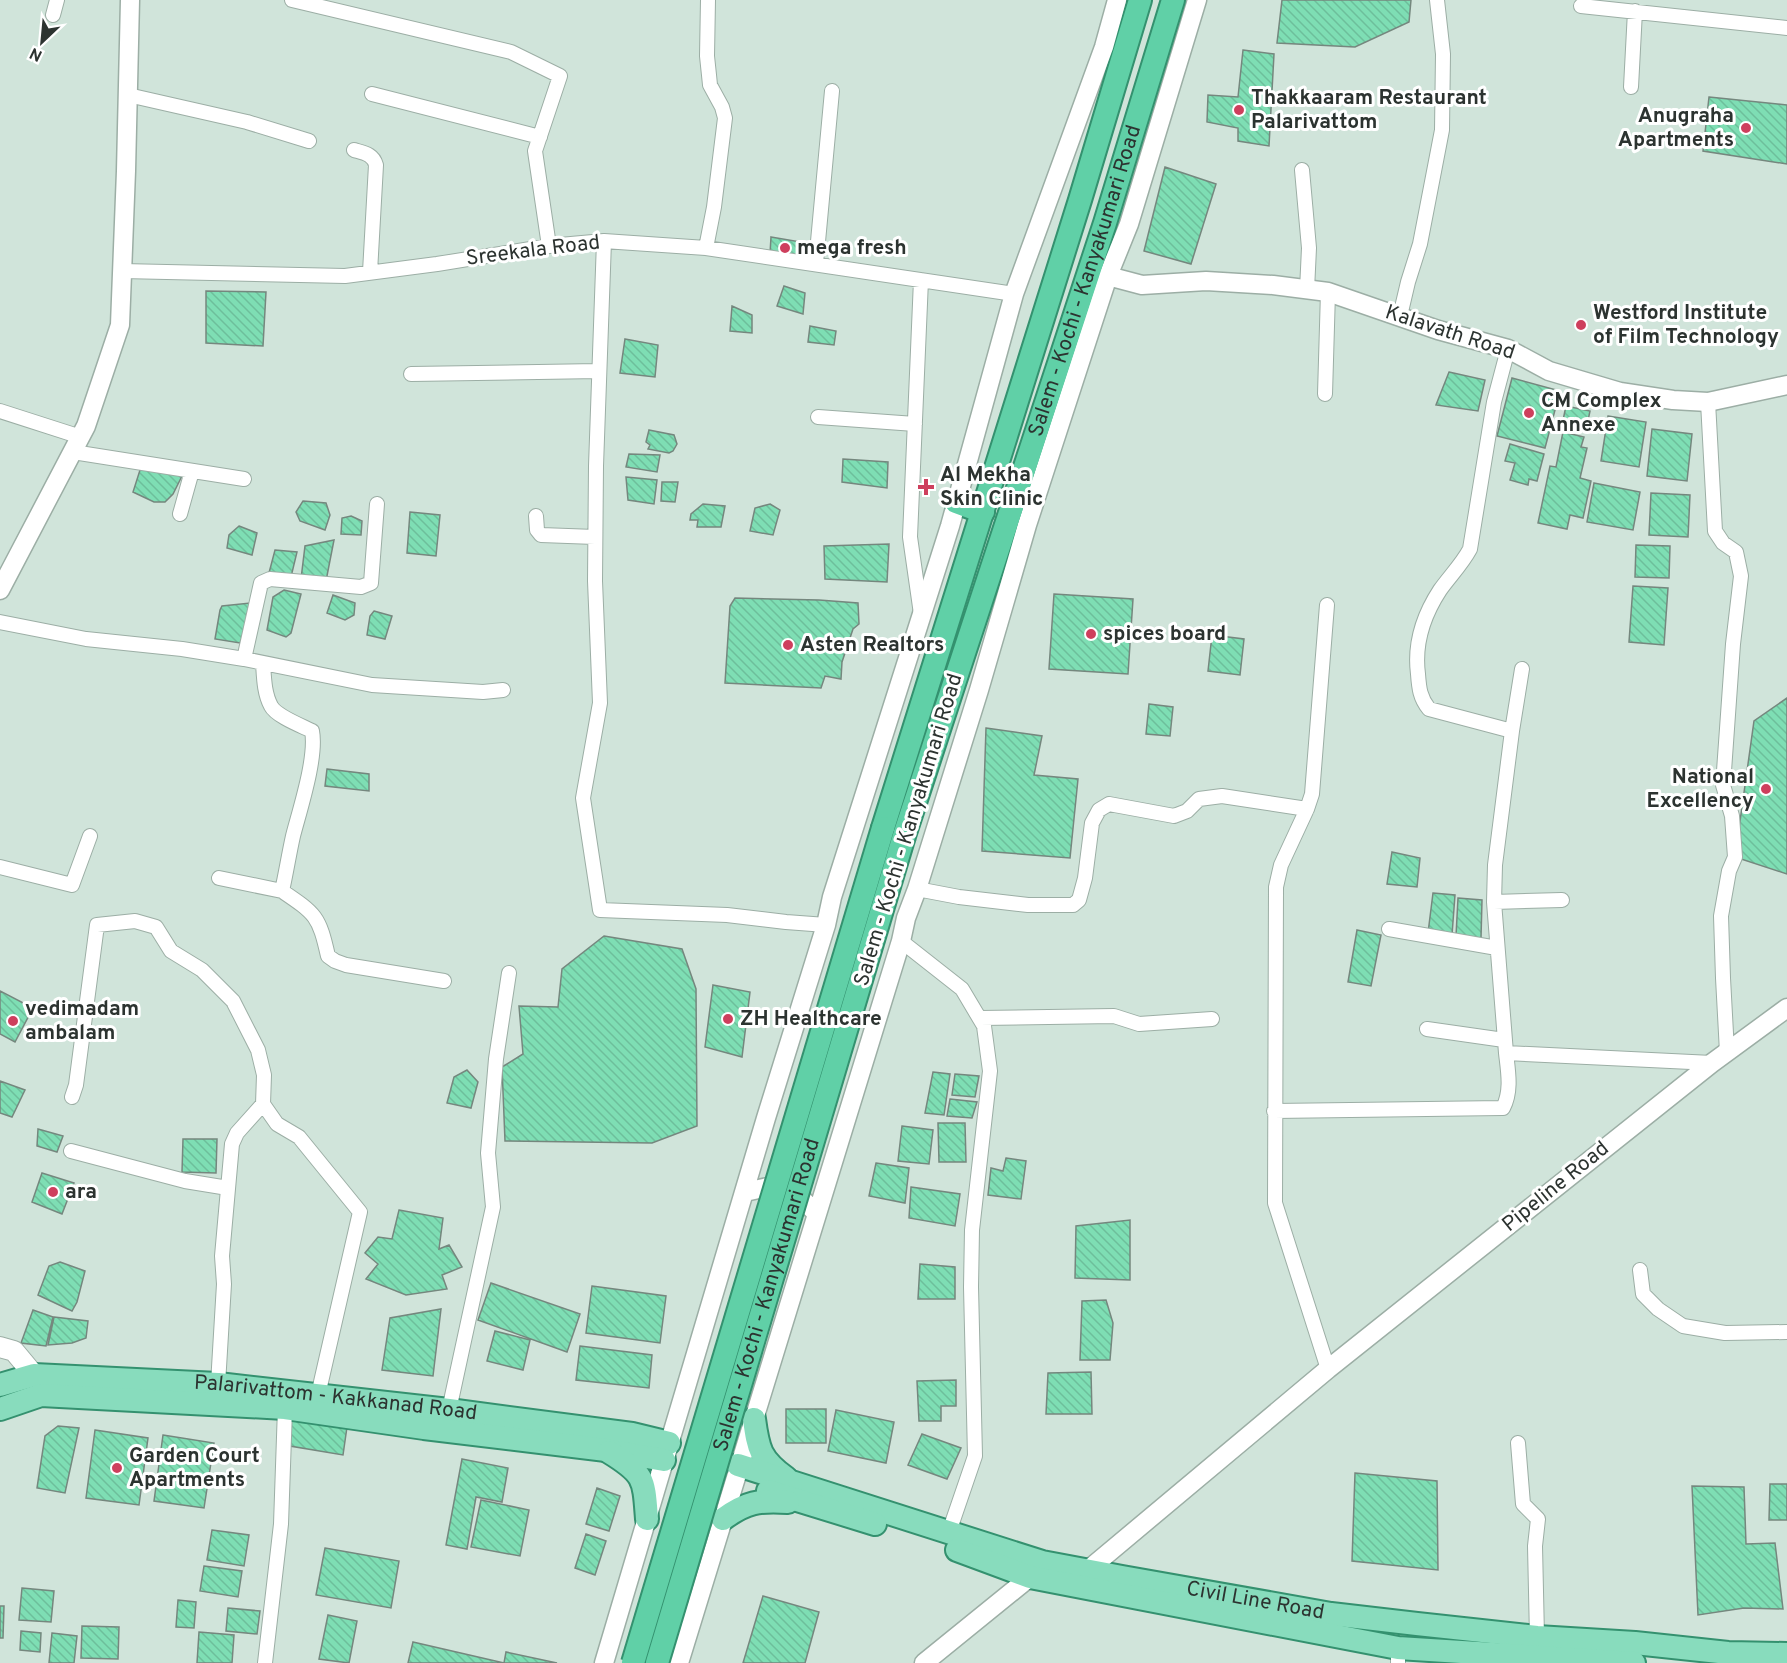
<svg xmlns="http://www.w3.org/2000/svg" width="1787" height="1663" font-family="Overpass,sans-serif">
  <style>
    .building { fill: url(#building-back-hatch); stroke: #75877e; stroke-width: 1.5 }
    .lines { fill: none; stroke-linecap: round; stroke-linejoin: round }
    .minor-casing { stroke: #9caea5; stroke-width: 16 }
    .tertiary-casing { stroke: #9caea5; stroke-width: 21 }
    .secondary-casing { stroke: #9caea5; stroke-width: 22 }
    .primary-casing { stroke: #34916f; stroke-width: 26 }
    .trunk-casing { stroke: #34916f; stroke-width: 26 }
    .minor { stroke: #fff; stroke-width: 14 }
    .tertiary { stroke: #fff; stroke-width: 18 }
    .secondary { stroke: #fff; stroke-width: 20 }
    .primary { stroke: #88dcbd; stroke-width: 22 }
    .trunk { stroke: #60d0a7; stroke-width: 22 }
    .trunk-bridge-casing { stroke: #34916f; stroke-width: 26; stroke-linecap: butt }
    .trunk-bridge { stroke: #60d0a7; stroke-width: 22 }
    .poi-dot { fill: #ce3f5d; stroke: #fff; stroke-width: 2 }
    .labels { text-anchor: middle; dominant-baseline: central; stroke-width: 6; stroke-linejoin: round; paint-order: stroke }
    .poi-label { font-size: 21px; font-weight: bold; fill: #2c3330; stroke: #fff; text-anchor: start }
    .street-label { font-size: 21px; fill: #2c3330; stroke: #fff }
  </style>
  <defs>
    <pattern id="building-back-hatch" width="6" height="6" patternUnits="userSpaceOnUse" patternTransform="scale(1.5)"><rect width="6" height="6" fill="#7edeb4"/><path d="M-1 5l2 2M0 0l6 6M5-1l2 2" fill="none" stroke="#6dbf9b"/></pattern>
  </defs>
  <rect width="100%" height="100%" fill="#d0e4da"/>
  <!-- building -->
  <path class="building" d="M1282 0H1411L1409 22 1355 47 1277 43Z
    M1243 50 1274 54 1269 146 1238 141V128L1207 122 1208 95 1238 97Z
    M1709 97 1787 105V164L1703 151Z
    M1165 167 1216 184 1191 264 1144 251Z
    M771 237 801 242 799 259 770 254Z
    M784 286 805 293 803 314 777 306Z
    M206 291 266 292 263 346 206 343Z
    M732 306 752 315V333L730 331Z
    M810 326 836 331 834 345 808 342Z
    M625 339 658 345 655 377 620 373Z
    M1449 372 1485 380 1478 411 1436 405Z
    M1512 378 1560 391 1545 448 1497 436Z
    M1566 406 1590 411 1586 430 1562 425Z
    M1608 416 1646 422 1639 467 1601 461Z
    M1652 429 1692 434 1687 481 1647 476Z
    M649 430 674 435 677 444 673 451 669 453 648 449 650 445 646 442Z
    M1563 432 1584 437 1581 447 1587 448 1580 478 1591 481 1583 518 1570 515 1567 529 1538 523 1550 466 1556 467Z
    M1510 444 1544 454 1537 481 1529 479 1528 485 1510 480 1515 463 1505 461Z
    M629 454 660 455 657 472 626 467Z
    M843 459 888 462 887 488 842 482Z
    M155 465 182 476 173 494 165 502H154L133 492 140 470Z
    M626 477 657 480 654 504 628 500Z
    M662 482H678L675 502 661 501Z
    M1594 483 1640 492 1633 530 1587 522Z
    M1651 493 1690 495 1688 537 1649 535Z
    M303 501 326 503 330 515 325 530 300 521 296 512Z
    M703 504 725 506 721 527H697L698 520H690L691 514Z
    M770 504 780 510 773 535 750 531 755 508Z
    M410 512 440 515 436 556 407 553Z
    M351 516 362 521 361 535 341 534 342 518Z
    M239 526 257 533 252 555 227 548 229 535Z
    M334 540 326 581 301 579 305 546Z
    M889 544 887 582 825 579 824 546Z
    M1636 545 1670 546 1669 578 1635 577Z
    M275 550 297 552 291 577 269 573Z
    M1633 586 1668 588 1664 645 1629 642Z
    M284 590 301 594 291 633 286 637 267 630 273 597Z
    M1054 594 1133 599 1128 674 1049 669Z
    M333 595 355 603 354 615 345 620 327 613Z
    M735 598 819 600 858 603 859 624 853 629 842 662 841 679 825 676 821 688 725 683 730 606Z
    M250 603 244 633 240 643 215 639 220 610 222 606Z
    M374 611 392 616 385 639 367 635 370 616Z
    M1212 635 1244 639 1240 675 1208 671Z
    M1787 698V874L1735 857 1754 721Z
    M1149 704 1173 707 1170 736 1146 734Z
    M986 728 1042 736 1034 775 1078 779 1070 858 982 851Z
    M327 769 369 774V791L325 786Z
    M1392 852 1420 858 1417 887 1387 884Z
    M1433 893 1455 895 1452 935 1428 933Z
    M1458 898 1482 900 1481 938 1456 936Z
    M1357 930 1381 935 1371 986 1348 982Z
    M604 936 682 949 696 989 697 1126 652 1143 505 1141 502 1067 523 1054 519 1006 558 1007 562 969Z
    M713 985 750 992 742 1057 705 1047Z
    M0 991 33 1008 15 1042 0 1034Z
    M467 1070 478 1082 471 1108 447 1103 454 1077Z
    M933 1072 950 1074 944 1115 925 1113Z
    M955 1074 979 1076 975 1097 952 1095Z
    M0 1081 25 1090 12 1117 0 1113Z
    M950 1099 977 1102 972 1118 947 1116Z
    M938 1123H965L966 1162H939Z
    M902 1126 933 1130 929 1164 898 1161Z
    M38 1129 63 1136 57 1152 37 1146Z
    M183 1139H217L216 1173 182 1172Z
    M1006 1158 1026 1161 1021 1199 988 1195 991 1168 1003 1171Z
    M876 1163 909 1168 905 1203 869 1196Z
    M42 1173 74 1183 62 1214 32 1202Z
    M911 1187 960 1194 955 1226 909 1218Z
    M399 1210 443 1218 439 1249 449 1245 462 1267 442 1275 447 1289 406 1295 366 1279 378 1264 365 1253 378 1237 392 1239Z
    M1130 1220V1280L1075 1278 1076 1226Z
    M60 1262 85 1271 77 1302 72 1311 38 1295 49 1266Z
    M920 1264 955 1267V1299H918Z
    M491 1283 580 1314 567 1352 478 1320Z
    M592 1286 666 1296 660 1343 586 1333Z
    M1106 1300 1113 1323 1110 1360H1080L1082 1301Z
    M441 1309 433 1376 382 1370 390 1318Z
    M33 1310 53 1317 46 1346 21 1343Z
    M54 1317 88 1321 86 1338 72 1343 48 1345Z
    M495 1331 530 1340 523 1370 487 1361Z
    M580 1346 652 1355 649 1388 576 1380Z
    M1091 1372 1092 1414H1046L1048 1373Z
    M956 1380V1406H941V1421H919L917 1381Z
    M786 1409H826V1443H786Z
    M836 1410 894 1422 886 1463 828 1451Z
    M292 1413 348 1420 343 1455 290 1446Z
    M58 1426 79 1428 65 1493 37 1488 45 1436Z
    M95 1430 148 1438 139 1505 86 1498Z
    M922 1434 961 1448 947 1479 908 1465Z
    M163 1435 214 1443 204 1508 154 1501Z
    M462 1459 508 1468 502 1502 476 1497 467 1549 446 1545Z
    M1355 1473 1437 1481 1438 1570 1352 1561Z
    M1770 1484H1787V1520H1769Z
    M1692 1486 1744 1487 1746 1544 1775 1543 1783 1609 1744 1608 1698 1615Z
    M597 1488 620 1496 609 1531 586 1524Z
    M481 1500 529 1510 520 1556 471 1547Z
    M212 1530 249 1535 244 1566 207 1560Z
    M586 1534 606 1541 595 1575 575 1568Z
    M325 1548 399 1561 391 1608 316 1595Z
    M204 1566 242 1571 238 1597 200 1591Z
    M22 1588 54 1591 51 1622 19 1620Z
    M763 1596 819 1612 805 1663H743Z
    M178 1600 196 1602 194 1628 176 1627Z
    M0 1606H4L3 1638H0Z
    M228 1608 260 1611 257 1634 226 1631Z
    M328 1615 357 1621 349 1663 319 1659Z
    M82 1626 119 1627 118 1659 81 1658Z
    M21 1631 41 1633 40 1652 20 1650Z
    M199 1632 234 1635 232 1663H197Z
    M52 1633 77 1636 74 1663H49Z
    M413 1642 504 1663 506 1652 557 1663H408Z"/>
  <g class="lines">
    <defs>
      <path id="minor" d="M292 0 511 52 560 76 535 151 549 246
        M1581 6 1787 28
        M53 15 57 0
        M1631 87 1635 11
        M372 94 540 137
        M128 95 247 122 309 141
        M354 150C364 153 373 154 376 165L370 272
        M1302 170 1309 248 1307 290
        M604 241 596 466 595 581 600 703 583 798 600 910 727 915 786 922 826 925
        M706 248 714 207 725 118 722 107 710 85 709 75 707 56 708 0
        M816 263 832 91
        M122 271 345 276 437 264 549 246 604 241 706 248 1014 294
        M1400 316 1408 282 1420 244 1442 130 1443 54 1437 0
        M1508 349 1494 402 1470 549C1462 564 1450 576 1440 590 1423 616 1414 643 1418 674 1419 688 1420 698 1429 709L1512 731 1495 865 1494 902 1506 1053 1712 1063
        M411 374 598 371
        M1325 394 1328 292
        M1708 402 1715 531 1723 543 1736 552 1741 576 1733 644 1723 785 1732 816 1735 857 1729 871 1721 916 1723 978 1727 1052
        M0 411 81 437
        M818 417 915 424
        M73 452 244 479
        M180 514 192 471
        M536 516 537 530 541 535 595 537
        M1327 605 1312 794 1307 809 1281 865 1276 887 1275 1203 1328 1369
        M921 614 910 537 921 280
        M0 622 86 639 182 649 244 659 372 685 483 692 503 690
        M244 659 261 583 270 579 361 587 371 583 377 504
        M1512 731 1522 669
        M0 867 72 885 90 836
        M219 878 282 891C286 873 289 854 293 836 300 809 317 757 312 731 302 726 276 716 271 706 264 693 264 677 263 663
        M917 889 959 897 1028 905H1073L1079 900 1085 878 1092 823 1099 810 1109 804 1174 816 1187 811 1199 799 1222 796 1307 809
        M282 891C316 914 319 916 328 956L335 961 346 965 444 981
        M1494 902 1562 900
        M1389 929 1497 948
        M901 941 962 989 984 1026 990 1071 972 1230 971 1287 975 1456 949 1532
        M980 1018 1114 1016 1139 1024 1212 1019
        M1427 1029 1504 1040
        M72 1097 76 1085 97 925 135 921 156 927 171 951 202 970 233 1001 258 1050 264 1075 263 1104 277 1124 299 1137 360 1212 318 1395
        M1274 1111 1503 1108C1512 1091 1508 1071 1506 1053
        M71 1151 185 1181 228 1188
        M1640 1270 1643 1294 1658 1309 1683 1326 1725 1333 1787 1332
        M218 1384 224 1284 222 1256 232 1144 237 1133 263 1104
        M449 1410 493 1207 488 1153 496 1059 509 973
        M1518 1443 1523 1504 1538 1519 1535 1546 1537 1637
        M265 1663 281 1524 285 1408
        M1398 1663V1648"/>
      <path id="tertiary" d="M1108 276 1142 285 1206 281 1273 285 1328 292 1438 330 1508 349 1549 371 1620 392 1673 400 1708 402 1787 385
        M0 590 86 426 120 325 126 171 130 0
        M745 1192 768 1187 800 1197 817 1214
        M1088 1570 1328 1369 1712 1063 1787 1008
        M604 1663 766 1118 826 925 832 897 950 526 1014 294 1104 47 1117 0
        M679 1663 901 941 906 918 917 889 979 690 1027 525 1108 276 1129 224 1197 0
        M924 1663 1030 1577"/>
      <path id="secondary" d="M0 1347 14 1351 34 1375"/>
      <g id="primary">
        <path id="s1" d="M0 1385 34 1375 218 1384 449 1410 632 1434 669 1443"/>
        <path d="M0 1409 41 1395 285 1408 424 1428 606 1450 664 1460"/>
        <path d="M754 1419C758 1449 760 1459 786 1478"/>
        <path d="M609 1452C645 1474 644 1479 647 1519"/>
        <path id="s2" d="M738 1465 1042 1562 1122 1577 1331 1614 1417 1624 1537 1637 1635 1643 1728 1653 1787 1654"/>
        <path d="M768 1491 875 1524"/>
        <path d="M723 1519C746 1502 759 1500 788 1502"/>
        <path d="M957 1550 1030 1577 1398 1648 1634 1663"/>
      </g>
      <g id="trunk">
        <path d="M956 502 983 512"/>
        <path d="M883 828 1080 200 1140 0"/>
        <path id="s3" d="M904 836 1105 223 1173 0"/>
      </g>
    </defs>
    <!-- minor casing -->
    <use href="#minor" class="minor-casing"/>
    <!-- tertiary casing -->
    <use href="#tertiary" class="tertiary-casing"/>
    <!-- secondary casing -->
    <use href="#secondary" class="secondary-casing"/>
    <!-- primary casing -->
    <use href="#primary" class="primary-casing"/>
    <!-- trunk casing -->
    <use href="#trunk" class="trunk-casing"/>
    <!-- minor -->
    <use href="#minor" class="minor"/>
    <!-- tertiary -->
    <use href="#tertiary" class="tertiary"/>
    <!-- secondary -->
    <use href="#secondary" class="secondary"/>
    <!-- primary -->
    <use href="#primary" class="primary"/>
    <!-- trunk -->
    <use href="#trunk" class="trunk"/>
    <defs>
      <g id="trunk-bridge">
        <path d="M633 1663 883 828"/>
        <path id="s4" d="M657 1663 904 836"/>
      </g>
    </defs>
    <!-- trunk-bridge casing -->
    <use href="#trunk-bridge" class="trunk-bridge-casing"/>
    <!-- trunk-bridge -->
    <use href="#trunk-bridge" class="trunk-bridge"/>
  </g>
  <!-- markers -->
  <g class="poi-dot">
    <circle cx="1239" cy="110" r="6"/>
    <circle cx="1746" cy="128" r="6"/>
    <circle cx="785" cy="248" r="6"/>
    <circle cx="1581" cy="325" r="6"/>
    <circle cx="1529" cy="413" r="6"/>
    <path d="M923 478h6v6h6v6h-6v6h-6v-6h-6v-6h6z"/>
    <circle cx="1091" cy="634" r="6"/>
    <circle cx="788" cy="645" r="6"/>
    <circle cx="1766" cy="789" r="6"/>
    <circle cx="728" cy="1019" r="6"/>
    <circle cx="13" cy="1021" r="6"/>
    <circle cx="53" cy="1192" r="6"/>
    <circle cx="117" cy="1468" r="6"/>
  </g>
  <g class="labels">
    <!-- poi labels -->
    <g class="poi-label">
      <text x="1251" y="98">Thakkaaram Restaurant<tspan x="1251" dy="24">Palarivattom</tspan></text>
      <text x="1734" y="116" text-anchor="end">Anugraha<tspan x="1734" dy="24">Apartments</tspan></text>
      <text x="797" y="248">mega fresh</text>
      <text x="1593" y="313">Westford Institute<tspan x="1593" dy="24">of Film Technology</tspan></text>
      <text x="1541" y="401">CM Complex<tspan x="1541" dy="24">Annexe</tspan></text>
      <text x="940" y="475">Al Mekha<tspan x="940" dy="24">Skin Clinic</tspan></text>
      <text x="1103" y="634">spices board</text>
      <text x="800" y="645">Asten Realtors</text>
      <text x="1754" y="777" text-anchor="end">National<tspan x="1754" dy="24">Excellency</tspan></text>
      <text x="25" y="1009">vedimadam<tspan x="25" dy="24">ambalam</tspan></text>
      <text x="740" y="1019">ZH Healthcare</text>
      <text x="65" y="1192">ara</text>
      <text x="129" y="1456">Garden Court<tspan x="129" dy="24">Apartments</tspan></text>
    </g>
    <!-- street labels -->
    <g class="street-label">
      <text transform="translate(533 251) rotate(-7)">Sreekala Road</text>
      <text stroke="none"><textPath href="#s3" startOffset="584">Salem - Kochi - Kanyakumari Road</textPath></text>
      <text transform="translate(1450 333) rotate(18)">Kalavath Road</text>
      <text transform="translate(909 830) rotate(-73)">Salem - Kochi - Kanyakumari Road</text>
      <text transform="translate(1556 1187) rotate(-39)">Pipeline Road</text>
      <text stroke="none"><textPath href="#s4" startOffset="384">Salem - Kochi - Kanyakumari Road</textPath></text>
      <text stroke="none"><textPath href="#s1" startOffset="338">Palarivattom - Kakkanad Road</textPath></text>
      <text stroke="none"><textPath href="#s2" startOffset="536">Civil Line Road</textPath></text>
    </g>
  </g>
  <!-- north arrow -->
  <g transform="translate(42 42) rotate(206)" stroke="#ffffff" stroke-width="4.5" paint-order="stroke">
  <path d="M0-4.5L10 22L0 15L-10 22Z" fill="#2c3330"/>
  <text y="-9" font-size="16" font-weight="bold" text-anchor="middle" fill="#2c3330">N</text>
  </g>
</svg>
